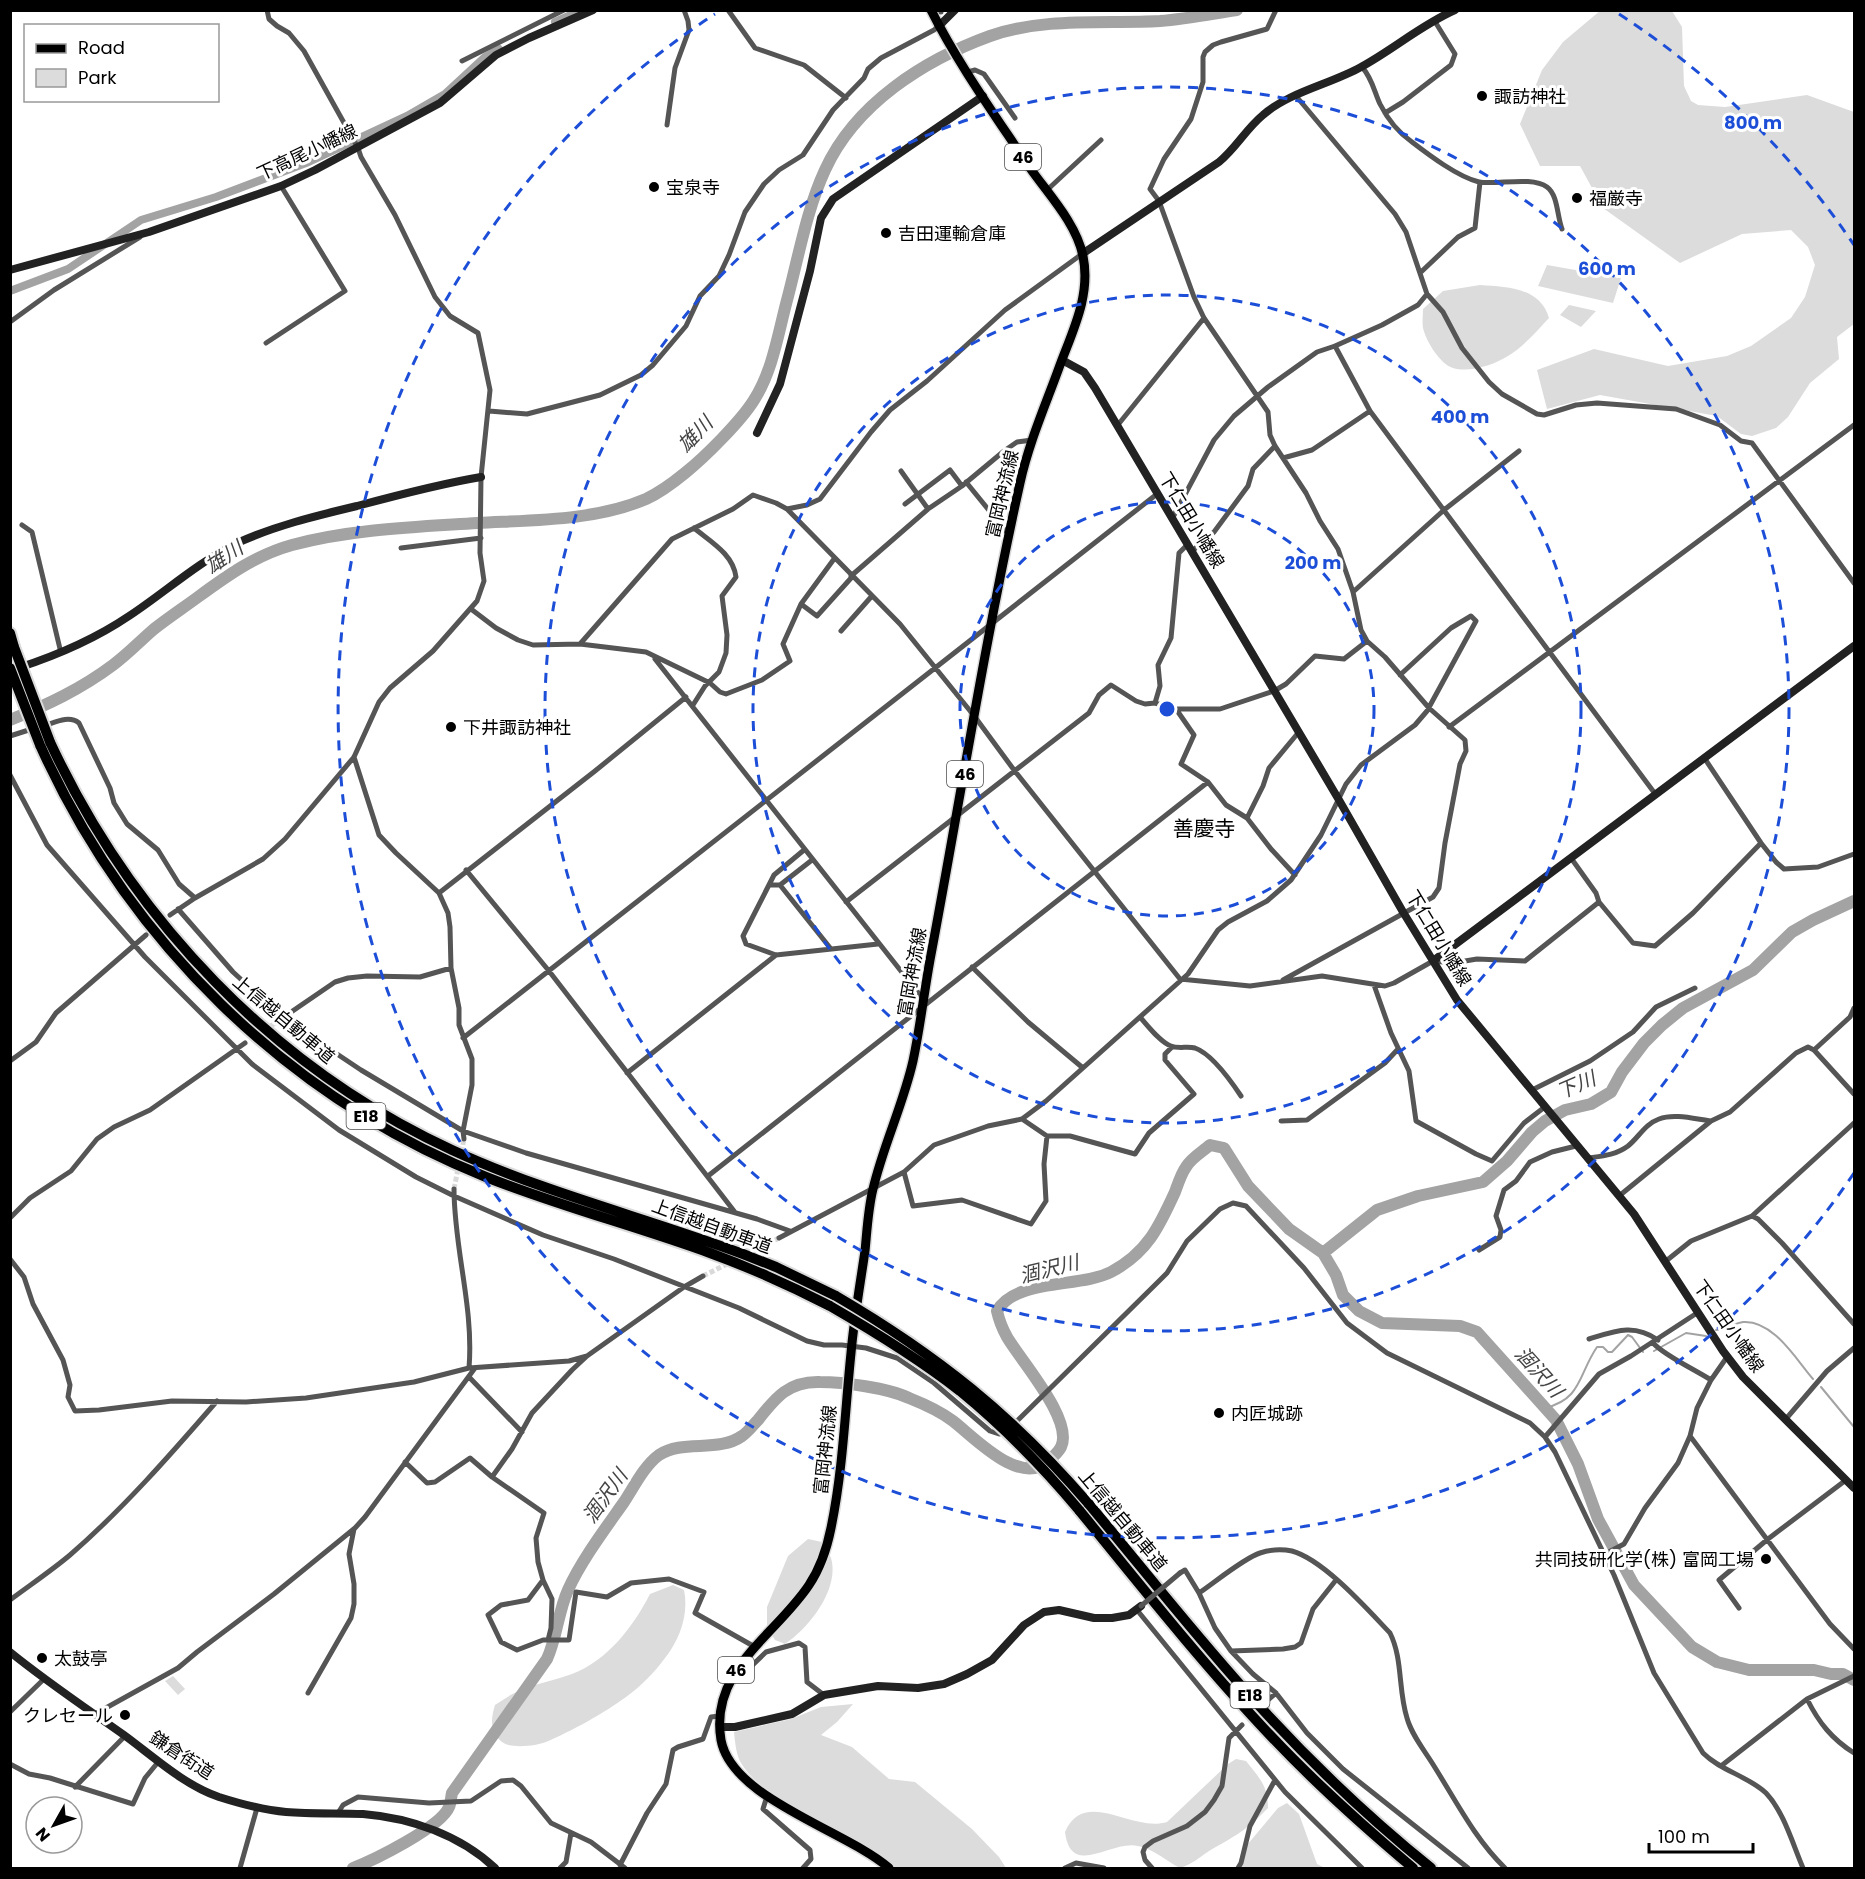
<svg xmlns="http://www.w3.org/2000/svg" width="1865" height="1879" font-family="Poppins,'Noto Sans JP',sans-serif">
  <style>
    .green { fill: #dcdcdc }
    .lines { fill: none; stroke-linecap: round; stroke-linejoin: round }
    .stream { stroke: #a3a3a3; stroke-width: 2 }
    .canal { stroke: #a3a3a3; stroke-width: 8 }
    .river { stroke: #a3a3a3; stroke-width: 12 }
    .street-tunnel { stroke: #d9d9d9; stroke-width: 5; stroke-dasharray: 5 2.5; stroke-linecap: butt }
    .primary-casing { stroke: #dbdbdb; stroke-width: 12 }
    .highway-casing { stroke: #dbdbdb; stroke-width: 14 }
    .street { stroke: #555; stroke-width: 5 }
    .secondary { stroke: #222; stroke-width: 8 }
    .primary { stroke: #000; stroke-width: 9 }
    .highway { stroke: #000; stroke-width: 10 }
    .highway-bridge-casing { stroke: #dbdbdb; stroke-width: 14; stroke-linecap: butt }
    .street-bridge { stroke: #555; stroke-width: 5 }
    .highway-bridge { stroke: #000; stroke-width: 10 }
    .ring { fill: none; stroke: #1d4ed8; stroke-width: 3; stroke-dasharray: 10 8 }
    .poi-dot { fill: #000; stroke: #fff; stroke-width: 2 }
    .labels { text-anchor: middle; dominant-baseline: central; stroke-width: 6; stroke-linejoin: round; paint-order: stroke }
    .shield { fill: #fff; stroke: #4c4c4c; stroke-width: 1.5 }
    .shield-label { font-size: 16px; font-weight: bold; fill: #000 }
    .poi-label { font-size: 18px; fill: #000; stroke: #fff; text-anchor: start }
    .street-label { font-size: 18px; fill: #000; stroke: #fff }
    .water-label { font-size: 20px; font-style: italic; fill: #444; stroke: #fff }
    .quarter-label { font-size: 21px; fill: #000; stroke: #fff }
    .centre { fill: #1d4ed8; stroke: #fff; stroke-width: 3 }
    .ring-label { font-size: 18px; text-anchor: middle; font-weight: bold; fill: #1d4ed8; stroke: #fff; stroke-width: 6; stroke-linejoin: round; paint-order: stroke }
  </style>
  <rect width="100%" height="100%" fill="#fff"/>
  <!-- green -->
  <path class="green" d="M1601 10 1672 11 1682 27 1684 86 1691 101 1698 105 1725 107 1807 95 1854 112V324L1837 337 1839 359 1810 383 1788 417 1776 428 1752 436 1741 434 1717 416 1600 395 1547 409 1537 370 1594 349 1668 366 1727 356 1751 346 1791 318 1805 297 1815 265 1808 247 1791 230 1742 234 1680 263 1603 208 1580 166H1540L1520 124 1542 70 1563 42Z
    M1547 265 1621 278 1613 303 1538 286Z
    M1480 285C1507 287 1540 287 1549 318 1537 331 1523 347 1508 356 1494 365 1469 373 1453 368 1440 364 1426 341 1423 328 1422 322 1423 315 1423 309L1443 291Z
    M1569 305 1596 311 1581 327 1560 315Z
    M808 1539 822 1542C825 1547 829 1553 831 1558 840 1589 809 1628 785 1644L775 1640 767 1627V1607L788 1556Z
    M673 1585 684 1590C689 1614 680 1639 665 1658 654 1673 641 1686 626 1697 606 1712 570 1732 546 1742 536 1746 511 1749 502 1742 489 1732 491 1718 495 1705 504 1699 513 1693 523 1689 539 1683 556 1680 572 1674 608 1660 633 1627 650 1594Z
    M173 1676 185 1689 178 1695 165 1681Z
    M853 1704 837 1722 821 1735 852 1747 889 1779 915 1782 972 1829 999 1857 1006 1868H888C879 1860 870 1851 860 1844 827 1821 761 1797 741 1763 736 1754 735 1742 734 1732L791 1719 821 1707Z
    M1236 1759 1246 1761C1259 1778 1268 1785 1268 1808 1246 1831 1235 1836 1209 1851 1197 1859 1196 1862 1180 1868 1166 1861 1154 1849 1138 1846 1111 1840 1071 1879 1065 1832 1085 1787 1132 1833 1167 1822L1228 1764Z
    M1287 1803 1299 1814 1317 1864 1325 1868H1237L1242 1851 1278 1808Z"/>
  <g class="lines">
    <!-- stream -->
    <path class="stream" d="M1716 1330C1726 1329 1735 1323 1743 1322 1773 1320 1795 1358 1813 1379
      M1654 1351 1686 1333 1706 1336
      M1821 1387 1854 1427
      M1545 1408C1582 1399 1578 1375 1597 1347H1603L1608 1352H1612L1628 1335 1632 1337 1643 1352"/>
    <!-- canal -->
    <path class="canal" d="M555 22 582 10
      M10 291 68 269 141 220 216 197 306 163 407 116 445 94 485 57 499 49"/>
    <!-- river -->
    <path class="river" d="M10 720C47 705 81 689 113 665 128 654 140 641 154 629 168 618 183 608 198 597 228 575 256 555 292 545 352 529 416 527 477 523 532 520 595 521 646 499 659 493 674 482 685 473 705 457 741 421 754 400 772 372 778 335 786 304 798 260 806 211 825 170 855 104 924 60 990 36 1044 17 1104 24 1160 21 1186 19 1211 14 1237 10
      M1323 1253 1377 1210 1418 1196 1483 1182 1507 1161 1532 1132 1545 1121 1565 1110 1591 1104 1611 1092 1622 1072 1644 1043 1662 1025 1683 1008 1753 970 1792 932 1813 920 1854 901
      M353 1868C374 1860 441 1827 449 1807 451 1803 451 1797 452 1793L547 1659C557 1637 558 1612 568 1590 581 1561 605 1529 624 1502 634 1487 644 1466 659 1455 683 1439 718 1453 742 1436 748 1432 753 1425 758 1420 776 1397 789 1381 820 1382 843 1382 888 1388 909 1398 924 1404 940 1411 953 1421 975 1438 1020 1487 1048 1461 1053 1457 1058 1453 1061 1447 1074 1420 1021 1361 1007 1337 1002 1328 999 1320 997 1311 1016 1278 1080 1288 1111 1272 1147 1253 1159 1227 1175 1192 1178 1184 1181 1174 1186 1167 1191 1158 1202 1152 1210 1145L1224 1148 1248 1186 1289 1229 1323 1253 1336 1275 1343 1295 1359 1311 1382 1323 1460 1326 1477 1332 1556 1420 1578 1464 1598 1519 1634 1585 1692 1647 1717 1662 1749 1670H1814L1831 1674H1843L1854 1680"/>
    <!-- street-tunnel -->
    <path class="street-tunnel" d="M265 1030 278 1021
      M454 1189 464 1139
      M748 1254 779 1238
      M703 1276 731 1262"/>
    <defs>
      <path id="primary" d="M889 1868C845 1830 732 1799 721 1740 709 1670 776 1635 809 1585 821 1567 827 1548 831 1528 843 1470 845 1411 851 1353 854 1319 860 1285 865 1251 867 1231 868 1209 873 1189 883 1146 903 1105 913 1061 920 1028 924 993 930 960 960 801 985 640 1020 483 1029 442 1046 404 1060 365 1073 330 1091 295 1083 256 1076 223 1049 195 1030 168 997 118 958 64 931 10"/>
      <path id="highway" d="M10 633 14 647
        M50 742C132 919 274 1068 452 1150 545 1193 647 1218 743 1254L776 1267 836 1296
        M40 745C127 939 287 1098 486 1177 559 1206 636 1226 710 1253 751 1268 791 1286 830 1306
        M1088 1503C1140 1565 1190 1629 1244 1689 1301 1753 1364 1814 1431 1868
        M1079 1510C1141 1586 1202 1663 1269 1734 1314 1782 1363 1826 1413 1868"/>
    </defs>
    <!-- primary casing -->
    <use href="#primary" class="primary-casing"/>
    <!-- highway casing -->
    <use href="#highway" class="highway-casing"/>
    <!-- street -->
    <path class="street" d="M728 10 755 48 804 65 846 98
      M1276 10 1267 29 1221 42 1213 45 1205 52 1203 57V82L1191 119 1164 159 1150 189 1159 201 1194 297 1204 318 1268 412 1270 435 1275 446 1306 493 1320 521 1338 549 1353 592 1361 630 1367 641 1385 657 1429 708 1465 740 1466 751 1460 764 1445 843 1439 888 1433 897 1283 980
      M941 12V10
      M462 61 564 10
      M1362 67C1372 78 1374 91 1380 104 1387 118 1399 133 1412 142 1429 155 1458 177 1479 182 1497 185 1532 176 1547 187 1558 195 1557 216 1562 229
      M968 72 975 70 984 74 1015 118
      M1296 96 1395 214 1406 232 1427 294 1443 312 1462 348 1489 382 1502 394 1537 414 1544 415 1576 405 1597 403 1676 409 1720 425 1741 441 1752 443 1854 583
      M1385 113 1403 102 1451 65 1455 54 1434 20
      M667 125 675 68 689 30 688 21 684 10
      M1046 191 1101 140
      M1420 273 1458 237 1475 228 1480 182
      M10 322 54 290 140 237
      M266 343 345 291 281 186
      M1335 346 1370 411 1656 795
      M489 411 527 414 600 395 641 375 653 365 686 326 700 296 719 276 729 255 745 212 764 184 779 170 803 155 833 110 864 78 868 69 881 58 934 30 939 26
      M1117 426 1204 318
      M1283 458 1312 450 1370 411
      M901 471 928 509
      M966 482 1009 535
      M905 504 950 470 962 486
      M787 509 807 505 820 499 871 432 890 410 927 381 1005 310 1082 254
      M1172 519 1214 440 1234 416 1268 387 1317 352 1335 346 1382 325 1418 305 1427 294
      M22 525 32 532 61 653
      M401 548 481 538
      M1191 552 1214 532 1248 486 1253 469 1275 446
      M851 576 928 509 962 486 1004 451 1017 442 1032 440
      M1353 592 1444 510 1519 451
      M801 604 817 616 852 577
      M471 609 496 628 518 640 533 645 580 644 646 652 710 683 720 692 726 694 762 680 790 661 783 644 801 604 834 559
      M841 631 871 597
      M580 644 672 539 733 509 753 495 776 503 787 509 900 624 975 717 1014 770 1180 979 1250 986 1322 976 1385 986 1394 983 1433 961 1453 963 1477 959 1525 961 1599 902
      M655 659 923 999
      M1155 703 1160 686 1158 665 1171 638 1179 553 1187 545
      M693 705 705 686 719 672 726 653 727 635 722 596 736 577C733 554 711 542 694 528
      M1176 709 1194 735 1181 764 1208 782 1226 805 1247 818 1271 849 1295 875
      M44 726C56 722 69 715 79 723L110 788 114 803 127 824 158 850 179 884 195 898
      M1449 727 1854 425
      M10 736 35 728
      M354 757 379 835 396 853 439 893 448 913 450 927 451 968 459 1008V1025L472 1059V1085L463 1131 464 1139
      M1705 759 1761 843 1776 862 1784 869 1818 867 1854 854
      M10 775 47 845 145 957 252 1064 339 1130 416 1177 454 1196 543 1235 614 1259 739 1308 807 1341 824 1345H842L866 1348 897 1358 934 1383 990 1431 999 1434 1006 1432
      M1247 818 1263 786 1269 768 1298 733
      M804 850 774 875 743 936 746 944 776 955 878 944
      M1571 858 1596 893 1599 902 1633 943 1655 946 1693 913 1761 843
      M466 870 549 971 734 1211
      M769 885H780L831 949
      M780 885 812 860
      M439 893 595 771 686 697
      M846 902 1089 713 1099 695 1111 685 1136 701 1145 704 1155 703 1176 709H1220L1274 691 1286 684 1315 656 1344 659 1367 641
      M178 909 233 972 283 1018 361 1070 463 1131 526 1153 757 1219 790 1231
      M170 915 195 898 263 859 285 839 354 757 379 702 390 688 433 651 477 601 484 581 480 553 481 477 490 390 478 333 450 316 435 297 395 215 361 157 358 148 304 51 289 33 277 26 269 19 267 10
      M972 967 1028 1022 1083 1068
      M1374 985 1391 1033 1409 1071 1416 1121 1476 1154 1492 1161 1524 1123 1546 1106
      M1140 1017C1148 1026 1160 1042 1171 1046 1178 1049 1188 1046 1195 1048 1212 1054 1231 1081 1241 1096
      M278 1021 335 982 348 978 367 976 420 977 451 968
      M463 1038 1157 494
      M1814 1050 1850 1017 1854 1008
      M10 1061 36 1042 56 1013 146 935
      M627 1073 776 955
      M1532 1090 1590 1061 1633 1032 1656 1007 1695 988
      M1281 1121 1307 1120 1385 1063 1398 1049
      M1047 1136H1070L1135 1154 1149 1133 1194 1094 1165 1060V1054L1172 1047
      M1588 1158C1602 1156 1616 1155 1628 1146 1639 1137 1645 1124 1659 1119 1674 1113 1695 1119 1711 1121
      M904 1172 913 1206 962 1200 1031 1224 1046 1201 1044 1164 1047 1136 1022 1119
      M708 1176 1208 782
      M454 1189C454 1249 474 1307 469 1368
      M1619 1196 1711 1121 1730 1112 1796 1053 1808 1047 1814 1050 1854 1094
      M1752 1216 1758 1219 1782 1243 1854 1324
      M10 1218 30 1198 71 1171 97 1139 114 1127 150 1110 245 1043
      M779 1238 904 1172 934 1145 988 1126 1022 1119 1046 1101 1188 974 1218 930 1228 922 1267 901 1291 880 1321 835 1346 784 1361 765 1415 725 1427 711 1476 621 1471 616 1451 628 1400 675
      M1479 1250 1500 1237 1501 1230 1496 1216 1504 1190 1516 1181 1530 1162 1552 1152 1576 1146
      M10 1259 24 1277 33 1304 63 1360 70 1385 68 1397 75 1411 99 1410 172 1401 246 1402 306 1398 414 1382 469 1368 569 1361 587 1356
      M1666 1261 1691 1241 1752 1216 1854 1123
      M1589 1339C1615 1331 1634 1323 1658 1340
      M1653 1343C1665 1356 1694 1369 1711 1380
      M469 1377 522 1432
      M1785 1420 1827 1371 1854 1348
      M1013 1425 1159 1281 1167 1273 1187 1241 1220 1209 1233 1203 1246 1206 1304 1268 1347 1323 1387 1353 1530 1423 1545 1437 1555 1452 1614 1575 1654 1673 1703 1753C1721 1771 1748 1776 1766 1793 1784 1812 1793 1845 1803 1868
      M1690 1436 1830 1624 1854 1649
      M1545 1437 1599 1374 1631 1356 1697 1313
      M405 1462 427 1483 435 1482 470 1458 492 1477
      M1605 1554 1624 1544 1645 1508 1678 1463 1690 1436 1697 1408 1711 1380 1727 1357
      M1180 1573 1185 1570 1199 1593 1215 1628 1231 1651 1253 1674 1276 1693 1307 1733 1343 1769 1468 1868
      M543 1580 528 1600 501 1605 488 1615 501 1642 517 1650 543 1640H569L576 1592 607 1597 631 1583 669 1579 704 1592 695 1613 755 1647
      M1199 1593C1214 1583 1244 1558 1260 1553 1269 1550 1282 1549 1292 1551 1324 1560 1367 1609 1390 1633 1403 1659 1398 1690 1407 1718 1412 1736 1425 1751 1434 1766 1456 1801 1475 1839 1505 1868
      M10 1600C30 1585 51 1571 70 1555 123 1509 171 1454 217 1401
      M1739 1608 1719 1580 1768 1539 1846 1480
      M1137 1610 1285 1792 1362 1868
      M548 1640 551 1628 552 1599 543 1580 538 1562 536 1538 544 1513 492 1477 512 1449 532 1413 572 1370 587 1356 684 1287 703 1276
      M1231 1651 1283 1649 1295 1647 1301 1643 1313 1609 1336 1580
      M731 1678 737 1680 766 1652 799 1643 805 1647 807 1682 824 1695
      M308 1693 351 1618 354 1604V1584L349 1554 354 1529
      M1807 1699C1819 1723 1832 1739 1854 1753
      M1268 1700 1276 1693
      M10 1712 44 1679
      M95 1714 178 1668 197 1652 274 1594 355 1528 365 1517 475 1368
      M10 1764 29 1774 50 1778 133 1804 145 1778 159 1761
      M1721 1766 1807 1699 1854 1676
      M75 1787 125 1736
      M767 1796 763 1809 810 1850 811 1859 803 1868
      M338 1813 343 1805 358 1797 429 1803 471 1801 501 1781 513 1780 521 1786 551 1823 591 1842 625 1868
      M620 1865 647 1813 666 1784 673 1750 678 1747 703 1739 711 1717 719 1716
      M240 1868 257 1808
      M560 1868 566 1862 571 1833
      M1065 1868 1076 1863 1104 1868
      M1152 1868 1145 1860 1143 1852 1145 1847 1153 1841 1187 1826 1205 1812 1214 1800 1222 1786 1229 1738 1242 1725
      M1238 1868 1241 1863 1250 1826 1275 1780"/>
    <!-- secondary -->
    <path class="secondary" d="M939 26 955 10
      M1082 254 1219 162C1236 148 1246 129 1263 115 1289 92 1331 84 1361 67 1394 49 1421 25 1455 10
      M10 270 149 232 281 186 315 170 440 103 496 55 529 38 593 10
      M1062 360 1084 372 1095 388 1339 800 1403 912 1457 1000 1634 1214 1723 1351 1743 1377 1854 1488
      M757 433 780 384 810 271 821 218 833 199 983 96
      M18 668C58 655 95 639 129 616 164 593 197 563 235 544 274 526 315 516 357 506 398 495 439 484 481 477
      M1433 961 1854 646
      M10 1652C47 1682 86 1708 124 1735 154 1757 184 1785 219 1797 241 1804 263 1810 286 1812 311 1814 337 1813 363 1814 411 1818 460 1835 495 1868
      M720 1727H735L792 1714 824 1695 878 1686 918 1688 944 1684 967 1674 992 1660 1024 1625 1044 1612 1059 1610 1094 1618H1112L1129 1615 1141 1606"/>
    <!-- primary -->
    <use href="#primary" class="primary"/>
    <!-- highway -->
    <use href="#highway" class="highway"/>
    <defs>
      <path id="highway-bridge" d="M14 647 50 742
        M10 668 40 745
        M836 1296C937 1355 1012 1415 1088 1503
        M830 1306C875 1332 919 1359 960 1391 1004 1427 1043 1467 1079 1510"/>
    </defs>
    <!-- highway-bridge casing -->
    <use href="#highway-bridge" class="highway-bridge-casing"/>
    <!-- street-bridge -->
    <path class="street-bridge" d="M1141 1606 1180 1573"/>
    <!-- highway-bridge -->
    <use href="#highway-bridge" class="highway-bridge"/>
  </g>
  <!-- distance rings -->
  <g class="ring">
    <circle cx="1167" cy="709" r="207"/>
    <circle cx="1167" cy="709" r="414"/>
    <circle cx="1167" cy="709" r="622"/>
    <path d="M1854 1173A829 829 0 1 1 715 14M1619 14A829 829 0 0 1 1854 245"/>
  </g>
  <!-- markers -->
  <g class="poi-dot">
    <circle cx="1482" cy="96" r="6"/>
    <circle cx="654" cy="187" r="6"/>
    <circle cx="1577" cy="198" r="6"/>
    <circle cx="886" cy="233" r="6"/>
    <circle cx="451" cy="727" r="6"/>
    <circle cx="1219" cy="1413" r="6"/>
    <circle cx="1766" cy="1559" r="6"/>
    <circle cx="42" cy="1658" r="6"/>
    <circle cx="125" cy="1715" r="6"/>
  </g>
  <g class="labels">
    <!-- shield labels -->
    <g class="shield">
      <rect x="1005" y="144" width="36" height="26" rx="4.5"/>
      <rect x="947" y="761" width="36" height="26" rx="4.5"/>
      <rect x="346.5" y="1103" width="39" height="26" rx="4.5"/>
      <rect x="718" y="1657" width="36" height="26" rx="4.5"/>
      <rect x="1230.5" y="1682" width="39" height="26" rx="4.5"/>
    </g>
    <g class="shield-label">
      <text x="1023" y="157">46</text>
      <text x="965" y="774">46</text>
      <text x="366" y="1116">E18</text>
      <text x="736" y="1670">46</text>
      <text x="1250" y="1695">E18</text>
    </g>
    <!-- poi labels -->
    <g class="poi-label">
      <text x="1494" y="96">諏訪神社</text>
      <text x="666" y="187">宝泉寺</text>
      <text x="1589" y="198">福厳寺</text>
      <text x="898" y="233">吉田運輸倉庫</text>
      <text x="463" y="727">下井諏訪神社</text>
      <text x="1231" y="1413">内匠城跡</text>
      <text x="1754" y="1559" text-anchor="end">共同技研化学(株) 富岡工場</text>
      <text x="54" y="1658">太鼓亭</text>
      <text x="113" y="1715" text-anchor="end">クレセール</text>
    </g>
    <!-- street labels -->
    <g class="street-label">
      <text transform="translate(307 152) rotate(-25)">下高尾小幡線</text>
      <text transform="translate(1002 494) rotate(-77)">富岡神流線</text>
      <text transform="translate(1192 520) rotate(59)">下仁田小幡線</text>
      <text transform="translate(1439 938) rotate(59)">下仁田小幡線</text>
      <text transform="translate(912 972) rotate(-80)">富岡神流線</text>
      <text transform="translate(284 1019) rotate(40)">上信越自動車道</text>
      <text transform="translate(712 1226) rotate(20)">上信越自動車道</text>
      <text transform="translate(1729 1326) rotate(55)">下仁田小幡線</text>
      <text transform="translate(825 1450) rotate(-84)">富岡神流線</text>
      <text transform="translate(1123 1520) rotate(50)">上信越自動車道</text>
      <text transform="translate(182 1755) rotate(33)">鎌倉街道</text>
    </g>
    <!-- water labels -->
    <g class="water-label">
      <text transform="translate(695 434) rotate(-46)">雄川</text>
      <text transform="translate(224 557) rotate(-34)">雄川</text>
      <text transform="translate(1576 1085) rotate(-23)">下川</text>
      <text transform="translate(1049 1269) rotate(-14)">涸沢川</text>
      <text transform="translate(1539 1372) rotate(48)">涸沢川</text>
      <text transform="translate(605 1496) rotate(-54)">涸沢川</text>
    </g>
    <!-- quarter labels -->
    <g class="quarter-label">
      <text x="1204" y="828">善慶寺</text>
    </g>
  </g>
  <circle cx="1167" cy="709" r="9" class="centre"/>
  <g class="ring-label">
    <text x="1753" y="129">800 m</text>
    <text x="1607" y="275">600 m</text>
    <text x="1460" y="423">400 m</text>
    <text x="1313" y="569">200 m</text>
  </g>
  <!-- border -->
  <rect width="1865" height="1879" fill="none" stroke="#000000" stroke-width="24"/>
  <!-- legend -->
  <rect x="24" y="24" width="195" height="78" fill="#ffffff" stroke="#999999" stroke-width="1.5"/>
  <rect x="36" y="44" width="30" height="9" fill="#000000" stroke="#999999" stroke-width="1.5"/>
  <text x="78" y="54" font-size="18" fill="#000000">Road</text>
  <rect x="36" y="69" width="30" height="18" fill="#dcdcdc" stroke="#999999" stroke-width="1.5"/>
  <text x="78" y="84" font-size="18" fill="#000000">Park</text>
  <!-- north arrow -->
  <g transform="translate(54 1825) rotate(230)"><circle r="28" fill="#ffffff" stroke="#999999" stroke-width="1.5"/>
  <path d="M0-4.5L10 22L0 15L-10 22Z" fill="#000000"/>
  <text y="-9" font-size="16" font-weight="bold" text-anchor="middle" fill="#000000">N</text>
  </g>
  <!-- scale -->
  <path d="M1649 1843v9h104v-9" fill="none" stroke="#000000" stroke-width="3"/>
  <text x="1658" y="1843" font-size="18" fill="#000000" stroke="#ffffff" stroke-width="4.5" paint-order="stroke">100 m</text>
</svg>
